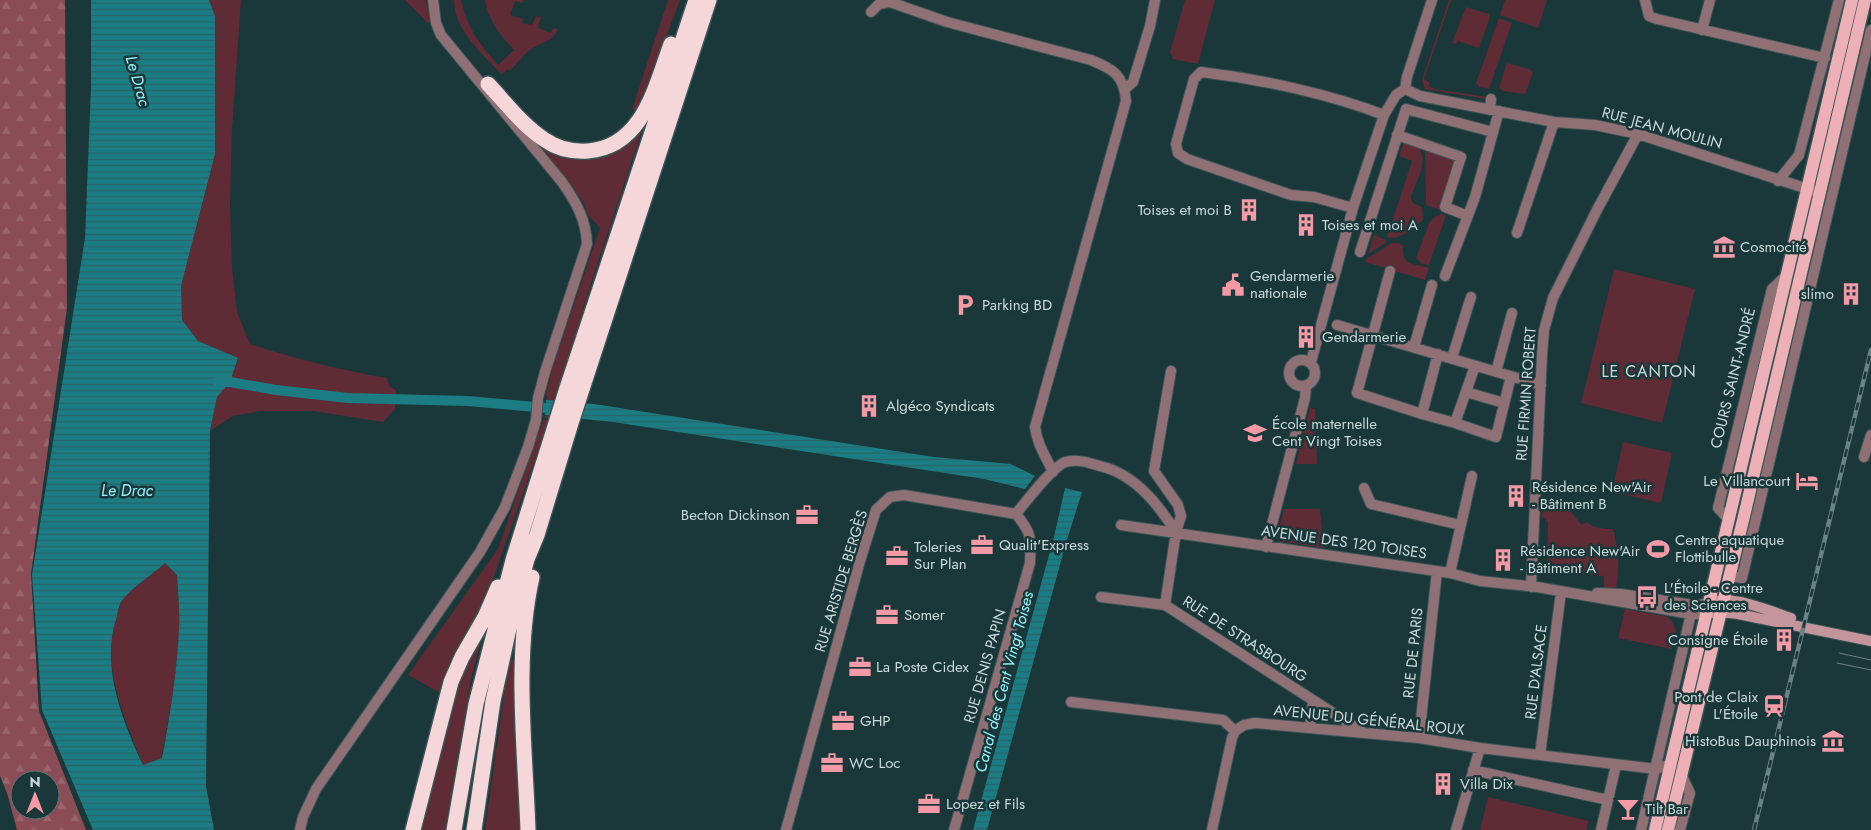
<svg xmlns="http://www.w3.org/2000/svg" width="1871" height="830" font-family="Jost,sans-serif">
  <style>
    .green { fill: #5f2b34 }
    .forest { fill: url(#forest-firs); fill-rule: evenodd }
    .water { fill: url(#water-rules); fill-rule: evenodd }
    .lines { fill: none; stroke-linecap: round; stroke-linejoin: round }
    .canal { stroke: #1c7c83; stroke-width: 10 }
    .street-casing { stroke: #3a5456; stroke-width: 12 }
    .secondary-casing { stroke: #3a5456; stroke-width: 12 }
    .primary-casing { stroke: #3a5456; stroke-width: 15 }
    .highway-casing { stroke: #3a5456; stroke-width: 18 }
    .street { stroke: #8f7175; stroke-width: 10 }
    .secondary { stroke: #c4959a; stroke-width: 10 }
    .primary { stroke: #edb0b7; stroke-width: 12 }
    .highway { stroke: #f5d7da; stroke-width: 15 }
    .tram { stroke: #6b8284; stroke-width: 1 }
    .rail-casing { stroke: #6b8284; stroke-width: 4.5 }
    .rail { stroke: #1a3739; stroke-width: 2.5; stroke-dasharray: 8; stroke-linecap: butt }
    .labels { text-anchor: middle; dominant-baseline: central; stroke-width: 5; stroke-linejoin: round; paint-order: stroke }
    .street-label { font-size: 15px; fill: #cadadb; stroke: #1a3739 }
    .poi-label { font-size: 15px; fill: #cadadb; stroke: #1a3739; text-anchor: start }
    .water-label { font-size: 16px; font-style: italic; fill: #92f2fa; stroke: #1a3739 }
    .neighbourhood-label { font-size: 16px; letter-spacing: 1px; fill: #cadadb; stroke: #1a3739 }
  </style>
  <defs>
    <pattern id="forest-firs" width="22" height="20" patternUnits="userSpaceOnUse" patternTransform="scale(1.25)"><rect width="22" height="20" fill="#8a4c55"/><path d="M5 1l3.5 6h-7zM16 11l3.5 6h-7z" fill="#99656d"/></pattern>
    <pattern id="water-rules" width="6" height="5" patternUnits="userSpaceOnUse" patternTransform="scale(1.25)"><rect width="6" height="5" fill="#1c7c83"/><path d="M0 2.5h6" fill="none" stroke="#296469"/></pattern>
  </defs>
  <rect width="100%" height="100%" fill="#1a3739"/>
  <!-- green -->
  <path class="green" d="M209 0H241L232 130 230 205 232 268 237 312 250 344C295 359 340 370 387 378L390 387 396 390 395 409 383 422 313 411H261L233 416 210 431 217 397 230 382 238 359 198 341 182 320 181 286 215 154V16Z
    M405 0H425L432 22 428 23Z
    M454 0H461C467 27 480 45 498 65L514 50C501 36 488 21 485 0H522L524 1 522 3 515 1 510 15 523 19 522 23 532 25 536 16 541 17 538 28 551 33 553 28 558 29C554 42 540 42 530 50 523 56 516 64 510 71L507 69 502 75C483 54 454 31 454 0Z
    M668 0H680L638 112 632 109Z
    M1185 0H1215L1198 64 1173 59 1170 52Z
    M1449 0H1451L1424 79 1429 82 1430 87 1435 89 1487 97 1486 99 1425 89 1422 80Z
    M1505 0H1547L1538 28 1500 15Z
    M1466 7 1489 14 1490 17 1479 48 1458 41 1456 44 1452 43Z
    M1499 18 1512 23 1489 89 1479 87 1476 83Z
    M1508 63 1529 69 1533 72 1526 93 1523 94 1503 91 1499 88 1506 65Z
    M644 125 595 272 549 419 545 418 547 397 546 395 552 369 600 228 588 215 584 203 543 149 541 144 577 156Z
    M1404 142 1419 147C1429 165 1415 181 1411 198L1413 203 1422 207 1423 220C1415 227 1398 242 1387 237L1412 161 1399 156Z
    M1425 149 1453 159 1455 164 1441 210 1426 205Z
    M1441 214 1446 215 1429 265 1422 264 1416 258 1430 221 1436 216Z
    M1374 235 1386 240 1387 242 1368 254Z
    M1391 243H1399L1403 246C1401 266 1414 263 1429 268L1425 280 1365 262 1367 258 1378 252Z
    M1614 269 1695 289 1662 423 1581 403Z
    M1310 408 1315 409 1317 464H1296Z
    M543 420H549L492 582 442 694 408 675 498 549Z
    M1623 442 1672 453 1661 503 1612 492Z
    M1549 503 1564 504 1582 525 1586 522C1595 528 1602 529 1613 529 1619 549 1620 568 1616 589L1604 588V576L1554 572V564L1547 563 1548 522 1542 517 1543 505Z
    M1284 509H1320L1324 548 1278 541 1276 538Z
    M165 563 177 575C178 593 180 611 179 629 177 672 170 716 161 758L143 765C124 717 100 666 117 615 119 610 120 604 122 600 126 593 157 571 165 563Z
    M1625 609 1668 617 1673 623 1676 631 1672 649 1618 638Z
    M482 638 472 675 445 830H415L458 673 475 643Z
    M510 660H519L524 830H485L505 688Z
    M1488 797 1589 821 1586 830H1480Z"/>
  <!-- forest -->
  <path class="forest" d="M0 0H65L67 308 31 574 39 711 86 830H17L7 793 0 776ZM20 780H50V810H20Z"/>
  <!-- water -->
  <path class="water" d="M91 0H209L215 16V154L181 286 182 320 198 341 238 358 230 382 217 397 210 431 206 786 214 830H93L42 710 32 575 85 238 91 87ZM165 563 177 575C178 593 180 611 179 629 177 672 170 716 162 758L143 765C122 720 100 665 117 616 118 610 120 602 124 598 135 585 152 575 165 563Z
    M546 400 594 404 934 457 1011 464 1035 476 1025 489 984 479 613 422 545 415Z
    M1065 488 1082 492 1066 543 987 830H973L1054 537Z"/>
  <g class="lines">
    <!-- canal -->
    <path class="canal" d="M218 382H230L276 390 348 398 468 401 557 409"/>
    <defs>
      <path id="street" d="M1645 0 1649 16 1657 19 1825 58
        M871 12 879 4 890 2 947 22 1091 60C1113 69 1124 75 1126 101L1035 427C1037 444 1046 457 1053 472
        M1702 30 1710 0
        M1125 89 1133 82 1150 26 1155 0
        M1405 89 1420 96 1554 122 1595 125 1638 134 1814 191
        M1405 89 1407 77 1432 0
        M1490 110 1491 99
        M1397 135 1461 157 1445 207 1468 216
        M1778 181 1799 155 1839 0
        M1353 208 1314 197 1291 195 1187 159 1178 153 1176 144 1194 79 1201 72C1260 79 1330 94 1384 115
        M1517 233 1554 122
        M1360 252 1406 109 1493 132
        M1390 271 1357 393 1422 414 1438 354
        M1445 276 1475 197 1499 111
        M1337 325 1541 385
        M1414 347 1432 285
        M1452 358 1471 297
        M1289 373a13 13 0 1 1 26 0a13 13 0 1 1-26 0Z
        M1311 362 1353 208 1384 115 1396 95 1405 89
        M1496 372 1512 313
        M1466 392 1504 403
        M1422 414 1455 423 1475 366
        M1455 423 1496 437 1511 376
        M1864 457 1871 435
        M1364 488 1371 504 1460 525
        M1016 514C1026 501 1051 470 1063 463 1071 459 1085 461 1093 464 1100 466 1108 468 1115 471 1143 484 1160 508 1176 532
        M1728 519 1718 508 1772 289 1786 276
        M1121 525 1450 573 1480 581 1537 587 1691 614H1705
        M1266 547 1305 398 1306 386
        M1450 573 1472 476
        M1729 576 1742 578 1871 30
        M1531 587 1542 355 1544 330 1553 298 1598 208 1638 134
        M1597 593 1621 594 1693 605 1708 604
        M1101 597 1165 605 1361 731
        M1165 605 1176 532 1181 516 1178 505 1154 471 1171 371
        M1071 702 1223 720 1235 731 1244 725 1255 723 1419 738 1480 748 1648 768 1656 769 1671 764
        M1310 728 1313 701
        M1419 738 1437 571
        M1540 755 1561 592
        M1473 770 1608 800
        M300 830 303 817 316 789 480 552 505 507 528 447 536 420 538 398 545 372 587 244C586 219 576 202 562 182L441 35 436 23 433 0
        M786 830 860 561 876 510 890 497 904 495 1016 514
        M954 830 1030 563C1031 538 1032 533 1016 514
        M1212 830 1232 738 1235 731
        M1456 830 1480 748
        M1601 830 1616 765
        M1641 830 1693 605
        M1680 830 1690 793 1681 774"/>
      <path id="secondary" d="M1718 601C1737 597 1773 612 1791 618
        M1705 614 1721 612 1738 614 1871 641"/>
      <path id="primary" d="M1655 830 1852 0
        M1668 830 1745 512 1865 0"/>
      <path id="highway" d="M488 84C506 103 523 126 545 140 558 149 572 152 588 151 643 147 655 87 671 44
        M413 830 451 682 462 657 485 617 498 587
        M454 830 476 704 513 560 566 391 696 0
        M474 830 493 701 512 615 527 559 537 535 571 423 709 0
        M528 830C525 747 514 658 532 577"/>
    </defs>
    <!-- street casing -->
    <use href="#street" class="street-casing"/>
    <!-- secondary casing -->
    <use href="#secondary" class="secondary-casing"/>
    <!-- primary casing -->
    <use href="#primary" class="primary-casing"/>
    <!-- highway casing -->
    <use href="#highway" class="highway-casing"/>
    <!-- street -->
    <use href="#street" class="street"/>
    <!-- secondary -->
    <use href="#secondary" class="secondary"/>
    <!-- primary -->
    <use href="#primary" class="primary"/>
    <!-- highway -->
    <use href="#highway" class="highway"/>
    <!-- tram -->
    <path class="tram" d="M1839 653 1871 660
      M1837 663 1871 670"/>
    <defs>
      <path id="rail" d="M1754 830 1871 350"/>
    </defs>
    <!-- rail casing -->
    <use href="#rail" class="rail-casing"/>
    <!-- rail -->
    <use href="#rail" class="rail"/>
  </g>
  <!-- icons -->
  <defs>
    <symbol id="building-bare" viewBox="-9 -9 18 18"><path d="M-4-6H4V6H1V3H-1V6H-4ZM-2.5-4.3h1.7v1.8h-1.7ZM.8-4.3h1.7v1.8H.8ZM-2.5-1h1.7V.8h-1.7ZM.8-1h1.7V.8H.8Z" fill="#f49aa6" stroke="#1a3739" stroke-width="2.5" paint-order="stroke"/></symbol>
    <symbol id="museum-bare" viewBox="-9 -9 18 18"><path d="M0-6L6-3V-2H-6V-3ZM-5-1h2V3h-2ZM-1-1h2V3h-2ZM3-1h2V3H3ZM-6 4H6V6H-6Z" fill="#f49aa6" stroke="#1a3739" stroke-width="2.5" paint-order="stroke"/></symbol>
    <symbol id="civic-bare" viewBox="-9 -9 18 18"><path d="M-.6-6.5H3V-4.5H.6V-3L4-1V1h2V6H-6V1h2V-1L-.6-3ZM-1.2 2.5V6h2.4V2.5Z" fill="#f49aa6" stroke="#1a3739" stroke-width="2.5" paint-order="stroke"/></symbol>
    <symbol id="parking-bare" viewBox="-9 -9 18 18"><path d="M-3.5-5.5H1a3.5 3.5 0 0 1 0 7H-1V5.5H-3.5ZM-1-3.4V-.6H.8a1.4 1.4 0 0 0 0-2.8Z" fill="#f49aa6" stroke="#1a3739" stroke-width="2.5" paint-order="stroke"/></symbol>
    <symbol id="school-bare" viewBox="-9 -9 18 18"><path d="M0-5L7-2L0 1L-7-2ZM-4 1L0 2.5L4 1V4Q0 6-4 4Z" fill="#f49aa6" stroke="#1a3739" stroke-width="2.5" paint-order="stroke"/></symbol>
    <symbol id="hotel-bare" viewBox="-9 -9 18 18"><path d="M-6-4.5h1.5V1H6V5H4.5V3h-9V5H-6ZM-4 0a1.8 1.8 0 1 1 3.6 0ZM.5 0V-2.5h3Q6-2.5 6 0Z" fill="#f49aa6" stroke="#1a3739" stroke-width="2.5" paint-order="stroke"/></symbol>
    <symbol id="office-bare" viewBox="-9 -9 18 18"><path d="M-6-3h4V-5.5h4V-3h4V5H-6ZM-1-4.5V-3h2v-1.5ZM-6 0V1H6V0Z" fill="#f49aa6" stroke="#1a3739" stroke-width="2.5" paint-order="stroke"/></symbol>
    <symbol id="stadium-bare" viewBox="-9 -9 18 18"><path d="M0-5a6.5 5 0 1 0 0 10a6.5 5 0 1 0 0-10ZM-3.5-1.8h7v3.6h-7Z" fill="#f49aa6" stroke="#1a3739" stroke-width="2.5" paint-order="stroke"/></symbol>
    <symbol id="bus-bare" viewBox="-9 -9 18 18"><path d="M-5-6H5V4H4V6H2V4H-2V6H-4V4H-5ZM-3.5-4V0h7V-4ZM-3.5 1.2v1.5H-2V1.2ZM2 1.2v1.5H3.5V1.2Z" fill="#f49aa6" stroke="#1a3739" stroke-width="2.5" paint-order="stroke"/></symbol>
    <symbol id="station-bare" viewBox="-9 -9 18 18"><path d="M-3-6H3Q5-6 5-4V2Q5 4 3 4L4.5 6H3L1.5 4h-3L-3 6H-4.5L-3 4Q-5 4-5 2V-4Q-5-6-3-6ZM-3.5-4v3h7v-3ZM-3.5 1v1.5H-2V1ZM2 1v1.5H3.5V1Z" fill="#f49aa6" stroke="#1a3739" stroke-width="2.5" paint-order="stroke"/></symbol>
    <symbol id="bar-bare" viewBox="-9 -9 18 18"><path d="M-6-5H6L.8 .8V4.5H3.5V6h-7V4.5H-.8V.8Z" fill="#f49aa6" stroke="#1a3739" stroke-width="2.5" paint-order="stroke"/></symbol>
  </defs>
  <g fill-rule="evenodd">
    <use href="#building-bare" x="1233" y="194" width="32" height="32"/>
    <use href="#building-bare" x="1290" y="209" width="32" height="32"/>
    <use href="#museum-bare" x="1708" y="231" width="32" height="32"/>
    <use href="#civic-bare" x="1217" y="269" width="32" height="32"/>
    <use href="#building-bare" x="1835" y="278" width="32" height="32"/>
    <use href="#parking-bare" x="949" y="289" width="32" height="32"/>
    <use href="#building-bare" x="1290" y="321" width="32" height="32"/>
    <use href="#building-bare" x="853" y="390" width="32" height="32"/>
    <use href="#school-bare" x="1239" y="417" width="32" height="32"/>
    <use href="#hotel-bare" x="1791" y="465" width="32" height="32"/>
    <use href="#building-bare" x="1500" y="480" width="32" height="32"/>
    <use href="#office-bare" x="791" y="499" width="32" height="32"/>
    <use href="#office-bare" x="966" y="529" width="32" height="32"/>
    <use href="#stadium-bare" x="1642" y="533" width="32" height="32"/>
    <use href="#office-bare" x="881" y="540" width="32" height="32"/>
    <use href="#building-bare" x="1487" y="544" width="32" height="32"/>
    <use href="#bus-bare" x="1631" y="581" width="32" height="32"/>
    <use href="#office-bare" x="871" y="599" width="32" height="32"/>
    <use href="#building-bare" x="1768" y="624" width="32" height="32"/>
    <use href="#office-bare" x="844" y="651" width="32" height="32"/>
    <use href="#station-bare" x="1758" y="690" width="32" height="32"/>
    <use href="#office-bare" x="827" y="705" width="32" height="32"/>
    <use href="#museum-bare" x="1817" y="725" width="32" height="32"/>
    <use href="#office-bare" x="816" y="747" width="32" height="32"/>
    <use href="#building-bare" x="1427" y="768" width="32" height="32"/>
    <use href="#office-bare" x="913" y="788" width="32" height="32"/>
    <use href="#bar-bare" x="1612" y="793" width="32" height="32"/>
  </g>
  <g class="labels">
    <!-- street labels -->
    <g class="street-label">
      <text transform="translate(1662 128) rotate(15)">RUE JEAN MOULIN</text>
      <text transform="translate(1733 378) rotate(-76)">COURS SAINT-ANDRÉ</text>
      <text transform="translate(1526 394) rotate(-86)">RUE FIRMIN ROBERT</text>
      <text transform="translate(1344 542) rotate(8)">AVENUE DES 120 TOISES</text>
      <text transform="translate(841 581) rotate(-73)">RUE ARISTIDE BERGÈS</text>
      <text transform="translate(1245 639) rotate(33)">RUE DE STRASBOURG</text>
      <text transform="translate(1413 653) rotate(-84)">RUE DE PARIS</text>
      <text transform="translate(985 666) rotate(-74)">RUE DENIS PAPIN</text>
      <text transform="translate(1536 672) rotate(-83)">RUE D'ALSACE</text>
      <text transform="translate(1369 720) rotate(6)">AVENUE DU GÉNÉRAL ROUX</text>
    </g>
    <!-- poi labels -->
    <g class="poi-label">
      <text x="1232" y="210" text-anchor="end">Toises et moi B</text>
      <text x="1322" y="225">Toises et moi A</text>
      <text x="1740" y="247">Cosmocité</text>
      <text x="1250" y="276">Gendarmerie<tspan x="1250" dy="17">nationale</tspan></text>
      <text x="1834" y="294" text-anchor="end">slimo</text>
      <text x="982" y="305">Parking BD</text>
      <text x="1322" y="337">Gendarmerie</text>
      <text x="886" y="406">Algéco Syndicats</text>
      <text x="1272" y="424">École maternelle<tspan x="1272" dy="17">Cent Vingt Toises</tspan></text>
      <text x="1790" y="481" text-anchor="end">Le Villancourt</text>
      <text x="1532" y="487">Résidence New'Air<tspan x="1532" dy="17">- Bâtiment B</tspan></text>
      <text x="790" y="515" text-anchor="end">Becton Dickinson</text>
      <text x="1675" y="540">Centre aquatique<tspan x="1675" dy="17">Flottibulle</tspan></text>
      <text x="999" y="545">Qualit'Express</text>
      <text x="914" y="547">Toleries<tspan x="914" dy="17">Sur Plan</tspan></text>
      <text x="1520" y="551">Résidence New'Air<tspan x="1520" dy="17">- Bâtiment A</tspan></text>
      <text x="1664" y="588">L'Étoile - Centre<tspan x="1664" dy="17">des Sciences</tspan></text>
      <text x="904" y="615">Somer</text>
      <text x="1768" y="640" text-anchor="end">Consigne Étoile</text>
      <text x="876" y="667">La Poste Cidex</text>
      <text x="1758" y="697" text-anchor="end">Pont de Claix<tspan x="1758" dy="17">L'Étoile</tspan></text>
      <text x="860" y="721">GHP</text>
      <text x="1816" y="741" text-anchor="end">HistoBus Dauphinois</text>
      <text x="849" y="763">WC Loc</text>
      <text x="1460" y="784">Villa Dix</text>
      <text x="946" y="804">Lopez et Fils</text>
      <text x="1645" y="809">Tilt Bar</text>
    </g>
    <!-- water labels -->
    <g class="water-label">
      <text transform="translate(138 81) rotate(74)">Le Drac</text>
      <text x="127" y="490">Le Drac</text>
      <text transform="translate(1004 682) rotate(-75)">Canal des Cent Vingt Toises</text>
    </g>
    <!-- neighbourhood labels -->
    <g class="neighbourhood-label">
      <text x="1649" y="371">LE CANTON</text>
    </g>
  </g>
  <!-- north arrow -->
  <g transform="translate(35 795)"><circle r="24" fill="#1a3739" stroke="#60787a"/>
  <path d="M0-4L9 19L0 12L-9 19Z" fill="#f49aa6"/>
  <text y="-8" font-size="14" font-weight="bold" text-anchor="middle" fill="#cadadb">N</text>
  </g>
</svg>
